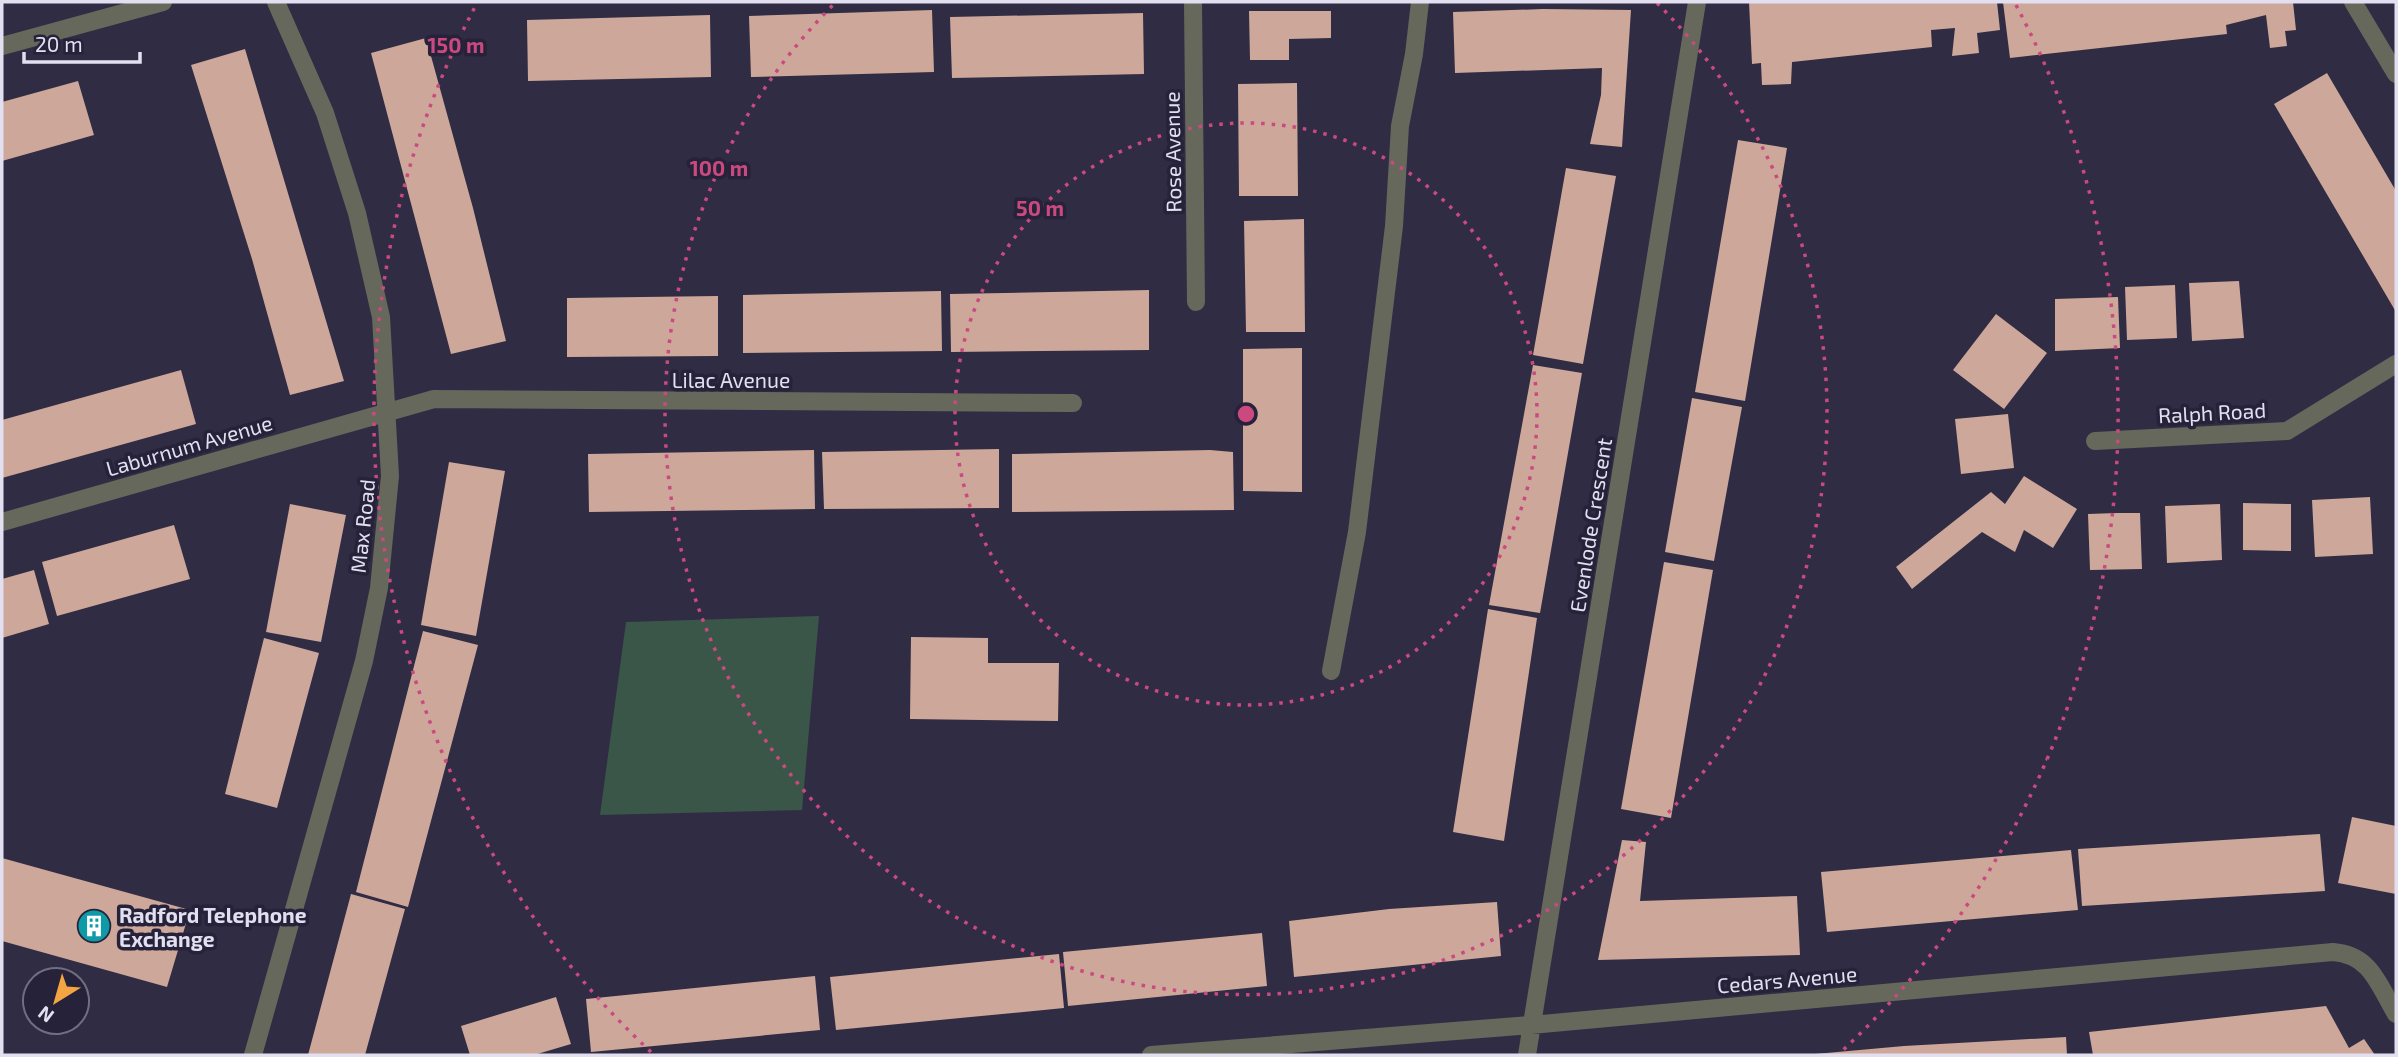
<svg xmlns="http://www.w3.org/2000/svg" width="2398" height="1057" font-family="'Exo 2',sans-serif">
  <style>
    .green { fill: #395648 }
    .building { fill: #cda79a }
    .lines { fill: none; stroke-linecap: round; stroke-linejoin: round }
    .service { stroke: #66685c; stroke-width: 18 }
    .minor { stroke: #66685c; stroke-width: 18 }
    .ring { fill: none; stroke: #ca4a80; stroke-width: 3.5; stroke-dasharray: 3.5 7 }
    .labels { text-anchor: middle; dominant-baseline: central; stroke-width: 7; stroke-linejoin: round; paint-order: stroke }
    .street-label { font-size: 21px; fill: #e2e0f0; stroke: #262239 }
    .poi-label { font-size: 21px; font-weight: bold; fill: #e2e0f0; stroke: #262239; text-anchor: start }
    .centre { fill: #ca4a80; stroke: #262239; stroke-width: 3.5 }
    .ring-label { font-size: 21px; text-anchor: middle; font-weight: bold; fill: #ca4a80; stroke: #262239; stroke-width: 7; stroke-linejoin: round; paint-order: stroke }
  </style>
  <rect width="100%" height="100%" fill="#302c43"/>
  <!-- green -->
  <path class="green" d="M819 616 802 810 600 815 626 622Z"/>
  <!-- building -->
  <path class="building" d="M1749 2H1997L2000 30 1977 33 1979 53 1952 56 1955 28 1931 30 1932 47 1792 62 1791 84 1762 85 1761 63 1752 64Z
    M2003 2H2293L2296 30 2285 31 2287 46 2270 48 2266 15 2226 25 2227 34 2010 58Z
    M1543 9 1631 10 1622 147 1590 144 1601 95 1602 68 1455 73 1453 12Z
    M932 10 934 72 751 77 749 16Z
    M1249 11H1331V38L1289 39V60H1250Z
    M1143 13 1144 74 952 78 950 17Z
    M710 15 711 77 528 81 527 20Z
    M426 38 473 208 506 341 451 354 371 53Z
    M245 49 344 381 290 395 252 259 191 65Z
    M2327 73 2396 191V312L2274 104Z
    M78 81 94 135 2 161V102Z
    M1297 83 1298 196H1239L1238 84Z
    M1738 140 1787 148 1745 401 1695 392Z
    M1566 168 1616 176 1583 364 1533 355Z
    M1304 219 1305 332H1246L1244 221Z
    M2239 281 2244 338 2192 341 2189 283Z
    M2175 285 2177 338 2127 340 2125 287Z
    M1149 290V350L951 352 950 294Z
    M941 291 942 351 743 353V295Z
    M718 296V356L567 357V298Z
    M2118 297 2120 348 2055 351V299Z
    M1996 314 2047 353 2004 409 1953 370Z
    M1302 348V492L1243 491V349Z
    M1533 365 1582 373 1540 613 1489 605Z
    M181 370 196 424 2 478V420Z
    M1692 398 1742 407 1714 561 1665 552Z
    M2008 414 2014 468 1961 474 1955 419Z
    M999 449V508L824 509 822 452Z
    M814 450 815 509 589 512 588 454Z
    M1210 450 1233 452 1234 510 1012 512V454Z
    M449 462 505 471 476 636 421 625Z
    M2024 476 2077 509 2053 548 2024 530 2015 552 1982 532 1912 589 1896 567 1991 492 2005 504Z
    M2370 497 2373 554 2315 557 2312 500Z
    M2243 503 2291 504V551L2243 550Z
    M290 504 346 515 321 642 266 632Z
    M2220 504 2222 560 2167 563 2165 506Z
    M2116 513H2140L2142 569 2090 570 2088 514Z
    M174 525 190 579 57 616 42 562Z
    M1664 562 1713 570 1671 818 1621 809Z
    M34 570 49 624 2 638V579Z
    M1488 609 1537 618 1504 841 1453 832Z
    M423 631 478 645 408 907 356 892Z
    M911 637 988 638V663H1059L1058 721 910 719Z
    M264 638 319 653 277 808 225 794Z
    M2352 817 2396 826V894L2338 883Z
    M2320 834 2325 891 2082 906 2078 849Z
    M1622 840 1646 842 1640 901 1797 896 1800 955 1598 960Z
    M2071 850 2078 910 1827 932 1821 872Z
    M2 858 190 910 167 987 2 941Z
    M351 894 405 909 365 1055H308Z
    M1497 902 1501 956 1294 977 1289 921 1389 909Z
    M1262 933 1267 986 1068 1006 1063 952Z
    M1059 954 1064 1008 836 1030 830 977Z
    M815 976 820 1030 591 1052 586 999Z
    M556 997 571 1044 534 1055H470L461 1026Z
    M2326 1006 2349 1048 2364 1039 2375 1055H2093L2089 1032Z
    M2066 1037 2067 1055H1804L1904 1046Z"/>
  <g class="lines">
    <!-- service -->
    <path class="service" d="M1331 671 1357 532 1394 226 1400 126 1414 54 1420 2"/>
    <!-- minor -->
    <path class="minor" d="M1193 2 1196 302
      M2353 2 2396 74
      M2 46 163 2
      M2095 441 2287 431 2396 364
      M2 522 434 399 1073 403
      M253 1055 364 661 379 588 390 476 381 317 357 213 325 113 276 2
      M1151 1055 1531 1025 2333 952C2371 955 2378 984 2396 1014
      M1527 1055 1697 2"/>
  </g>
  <!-- distance rings -->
  <g class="ring">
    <circle cx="1246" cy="414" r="291"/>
    <path d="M1657 3A581 581 0 1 1 835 3"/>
    <path d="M651 1052A872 872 0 0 1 476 5M2016 5A872 872 0 0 1 1841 1052"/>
  </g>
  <!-- icons -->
  <defs>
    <symbol id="building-disc" viewBox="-11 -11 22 22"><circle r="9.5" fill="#0f9aa8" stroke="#262239"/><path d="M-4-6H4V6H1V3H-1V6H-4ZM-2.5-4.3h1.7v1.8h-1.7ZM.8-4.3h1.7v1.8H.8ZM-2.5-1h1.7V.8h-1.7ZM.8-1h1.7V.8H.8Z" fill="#fff"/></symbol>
  </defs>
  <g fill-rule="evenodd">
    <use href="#building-disc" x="75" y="907" width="38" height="38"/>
  </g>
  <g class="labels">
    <!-- street labels -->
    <g class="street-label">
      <text transform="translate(1172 152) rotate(-91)">Rose Avenue</text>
      <text x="731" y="379">Lilac Avenue</text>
      <text transform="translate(2212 412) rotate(-3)">Ralph Road</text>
      <text transform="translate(189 445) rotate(-16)">Laburnum Avenue</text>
      <text transform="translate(1590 525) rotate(-81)">Evenlode Crescent</text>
      <text transform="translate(362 526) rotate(-84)">Max Road</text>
      <text transform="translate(1787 979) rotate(-5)">Cedars Avenue</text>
    </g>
    <!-- poi labels -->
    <g class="poi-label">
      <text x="119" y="914">Radford Telephone<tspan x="119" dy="24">Exchange</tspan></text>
    </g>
  </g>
  <circle cx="1246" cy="414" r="10" class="centre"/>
  <g class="ring-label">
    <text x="456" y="53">150 m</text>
    <text x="719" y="176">100 m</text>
    <text x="1040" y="216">50 m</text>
  </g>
  <!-- border -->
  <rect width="2398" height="1057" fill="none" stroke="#e2e0f0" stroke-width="7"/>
  <!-- north arrow -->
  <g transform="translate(56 1001) rotate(217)"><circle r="33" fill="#262239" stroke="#716e82" stroke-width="2"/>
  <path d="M0-5L12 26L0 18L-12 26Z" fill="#f2a542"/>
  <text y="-10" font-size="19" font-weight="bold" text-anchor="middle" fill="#e2e0f0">N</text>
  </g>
  <!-- scale -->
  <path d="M24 52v10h116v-10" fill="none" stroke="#e2e0f0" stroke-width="3.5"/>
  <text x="35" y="52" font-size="21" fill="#e2e0f0" stroke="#262239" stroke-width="5" paint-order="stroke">20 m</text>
</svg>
